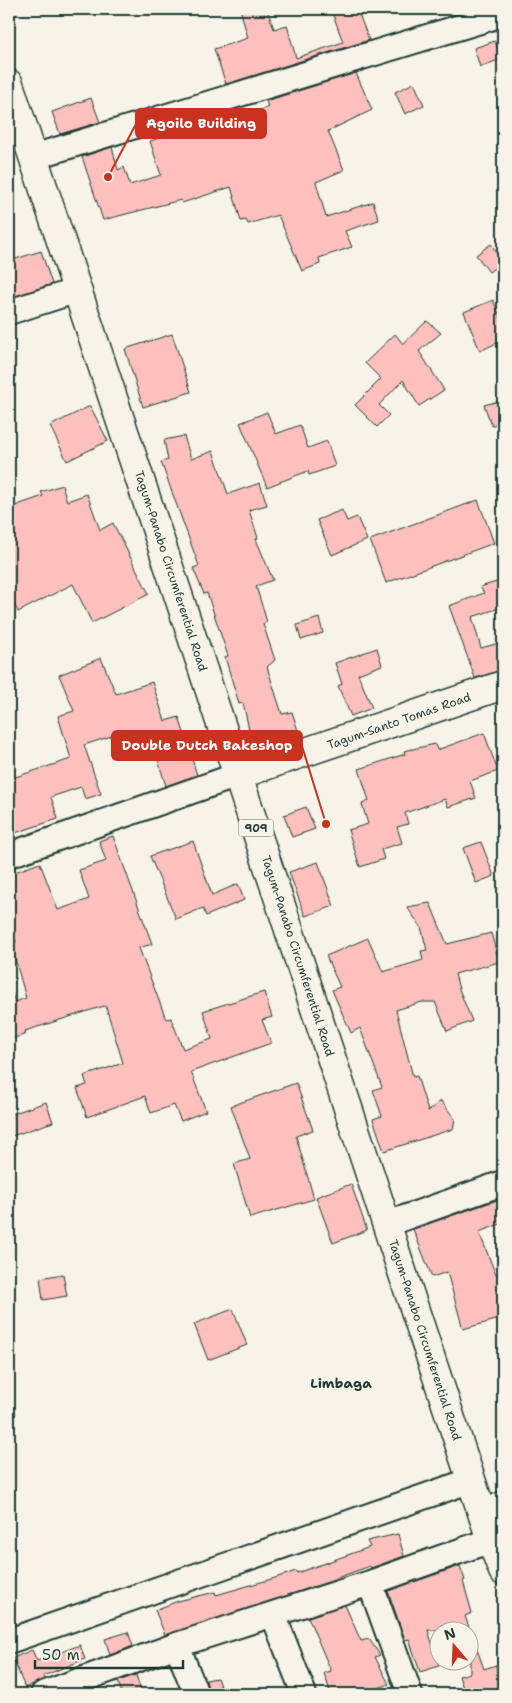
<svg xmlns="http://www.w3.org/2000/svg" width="512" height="1703" font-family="'Shantell Sans',sans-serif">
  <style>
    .building { fill: #fdc0bd; stroke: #1f3d34 }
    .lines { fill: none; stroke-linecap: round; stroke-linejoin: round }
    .minor-casing { stroke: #1f3d34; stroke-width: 28 }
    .major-casing { stroke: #1f3d34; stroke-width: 31 }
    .minor { stroke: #f7f3e8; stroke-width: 24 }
    .major { stroke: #f7f3e8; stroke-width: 28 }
    .labels { text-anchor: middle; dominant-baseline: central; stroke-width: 4; stroke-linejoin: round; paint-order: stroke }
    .shield { fill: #f7f3e8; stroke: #60746a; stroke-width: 1 }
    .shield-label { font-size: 11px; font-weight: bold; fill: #1f3d34 }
    .street-label { font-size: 12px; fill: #1f3d34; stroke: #f7f3e8 }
    .neighbourhood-label { font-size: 14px; font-weight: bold; fill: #1f3d34; stroke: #f7f3e8 }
    .leader { fill: none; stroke: #c8321e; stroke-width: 2 }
    .callout-dot { fill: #c8321e; stroke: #f7f3e8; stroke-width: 2 }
    .callout { fill: #c8321e; stroke: #c8321e; stroke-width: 2 }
    .callout-label { font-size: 14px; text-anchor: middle; font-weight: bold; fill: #fff }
  </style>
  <rect width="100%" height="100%" fill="#f7f3e8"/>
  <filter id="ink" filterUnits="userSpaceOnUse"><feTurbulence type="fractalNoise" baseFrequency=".02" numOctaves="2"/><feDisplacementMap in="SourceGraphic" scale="10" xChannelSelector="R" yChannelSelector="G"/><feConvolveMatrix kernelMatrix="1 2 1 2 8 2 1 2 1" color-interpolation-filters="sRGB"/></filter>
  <g filter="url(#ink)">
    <!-- building -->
    <path class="building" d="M240 9H267L274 29 287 25 296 58 343 42 331 9H357L369 40 226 84 214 49 248 38Z
      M495 41 501 59 480 67 474 48Z
      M356 73 372 110 328 131 344 170 316 182 326 217 373 202 379 220 345 231 352 247 319 258 320 264 302 271 278 215 248 224 246 220 241 221 231 187 182 203 181 200 103 220 82 157 112 147 118 170 124 167 130 185 161 175 150 141 227 115 230 123 268 107 266 101Z
      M414 83 424 105 405 114 395 92Z
      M91 98 100 122 60 134 52 112Z
      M491 244 503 262 489 272 476 255Z
      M41 251 52 284 9 298V261Z
      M493 300 503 323V340L480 351 464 312Z
      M427 321 441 333 419 351 444 390 419 406 403 380 379 405 389 415 377 427 355 405 381 379 365 363 395 334 403 344Z
      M172 334 191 392 143 407 125 349Z
      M503 400V419L492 426 484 405Z
      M90 406 108 441 67 461 50 426Z
      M267 412 276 434 300 425 308 448 327 441 335 466 309 475 308 471 267 487 240 423Z
      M184 436 191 459 213 451 228 494 260 483 267 505 249 510 258 538 256 539 273 580 256 586 267 622 263 624 275 660 267 667 282 714 292 712 300 737 254 751 243 703 239 704 225 657 228 656 207 593 204 594 193 568 199 566 161 462 168 460 164 440Z
      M62 485 67 501 87 494 100 530 113 523 149 594 92 623 73 584 18 612 9 594V508L43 496 41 492Z
      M478 500 494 543 386 583 370 540Z
      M342 510 347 521 357 517 367 540 332 555 317 520Z
      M503 580V607L472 617 481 648 503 642V670L475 678 449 606 484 593 480 587Z
      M319 618 323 633 301 640 297 625Z
      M377 648 382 665 358 674 372 708 351 716 338 686 342 684 335 663Z
      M101 658 116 694 152 682 165 721 179 717 197 775 166 786 153 744 130 752 124 732 84 745 101 794 85 799 81 787 51 797 58 819 9 835V779L71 759 58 716 74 711 59 675Z
      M484 733 498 771 470 781 476 798 448 807 445 799 405 813 408 824 397 827 402 843 381 849 384 859 360 867 348 830 368 824 362 804 369 801 359 769 405 754 404 751 435 744 437 750Z
      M306 807 315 829 292 837 284 815Z
      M113 836 152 944 139 948 166 1019 171 1018 183 1049 212 1039 203 1011 264 992 272 1017 262 1020 271 1043 191 1072 206 1111 181 1121 174 1105 151 1113 145 1096 87 1117 77 1088 87 1085 84 1076 123 1063 106 1007 104 1006 25 1031 26 1034 9 1040V991H11L15 1002 26 998 11 944 16 942 9 923V874L40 863 58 910 89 899 79 870 106 861 99 841Z
      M193 841 212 895 238 884 244 900 206 916 203 908 176 919 150 856Z
      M481 842 494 876 476 883 463 848Z
      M318 862 334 906 305 916 289 872Z
      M430 903 447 944 491 933 499 962 455 974 459 989 472 1021 447 1031 435 1002H422L396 1010 413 1077 417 1076 428 1111 441 1101 455 1119 453 1129 384 1151 373 1119 382 1116 373 1090 382 1087 360 1028 351 1033 332 990 340 987 326 956 368 938 383 972 423 960 421 951 427 950 421 927 407 907Z
      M296 1083 313 1130 296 1136 314 1199 250 1218 234 1164 250 1159 231 1106Z
      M46 1102 53 1122 9 1137V1115Z
      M351 1184 367 1230 333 1243 316 1197Z
      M503 1198V1223L479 1232 496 1275 503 1273V1318L463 1329 447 1272 432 1277 413 1229Z
      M63 1274 67 1296 43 1300 40 1278Z
      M233 1309 247 1345 208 1360 194 1324Z
      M398 1534 404 1556 371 1568 370 1566 334 1579V1580L165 1635 155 1610 178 1601 215 1592 216 1595 275 1578 296 1571 297 1573 370 1547 367 1541Z
      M460 1566 465 1580 463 1581 472 1613 465 1616 470 1630H428L439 1666 420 1672 409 1639 405 1640 388 1591Z
      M345 1605 361 1641 369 1639 380 1655 375 1657 389 1684 376 1689 347 1694H331L324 1673 331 1671 308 1617Z
      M128 1632 133 1646 110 1655 105 1639Z
      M472 1635 484 1669 496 1665 503 1689 487 1694H465L459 1676 470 1673V1636Z
      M80 1645 85 1659 43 1676 44 1679 25 1688 13 1658 32 1650 37 1661Z
      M136 1675 142 1694H122L118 1681Z
      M217 1678 223 1694H209L206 1680Z"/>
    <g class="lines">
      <defs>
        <path id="minor" d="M33 157 503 14
          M9 312 78 290
          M9 855 238 775
          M387 1224 503 1183
          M482 1512 503 1504
          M370 1583 410 1694
          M273 1614 304 1694
          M9 1641 472 1480
          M177 1645 196 1694
          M43 1694 177 1645 370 1583 491 1540"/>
        <path id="major" d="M9 84 491 1540 503 1571
          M238 775 503 685"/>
      </defs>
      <!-- minor casing -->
      <use href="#minor" class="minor-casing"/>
      <!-- major casing -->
      <use href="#major" class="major-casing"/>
      <!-- minor -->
      <use href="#minor" class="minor"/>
      <!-- major -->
      <use href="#major" class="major"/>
    </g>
  </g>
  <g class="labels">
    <!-- shield labels -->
    <rect class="shield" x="238.5" y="819.5" width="35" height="17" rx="4"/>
    <g class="shield-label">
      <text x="256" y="828">909</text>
    </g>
    <!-- street labels -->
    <g class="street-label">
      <text transform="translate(171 571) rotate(72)">Tagum-Panabo Circumferential Road</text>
      <text transform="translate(399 721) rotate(-19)">Tagum-Santo Tomas Road</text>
      <text transform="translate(298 956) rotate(72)">Tagum-Panabo Circumferential Road</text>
      <text transform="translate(425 1340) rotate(72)">Tagum-Panabo Circumferential Road</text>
    </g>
    <!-- neighbourhood labels -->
    <g class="neighbourhood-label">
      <text x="341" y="1383">Limbaga</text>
    </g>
  </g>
  <!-- callouts -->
  <path class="leader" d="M108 177L136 124M326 824L302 746"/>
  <g class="callout-dot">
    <circle cx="108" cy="177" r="5"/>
    <circle cx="326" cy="824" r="5"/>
  </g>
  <g class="callout">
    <rect x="136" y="109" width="130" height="29" rx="5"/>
    <rect x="112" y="731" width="190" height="29" rx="5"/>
  </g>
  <g class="callout-label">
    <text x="201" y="128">Agoilo Building</text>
    <text x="207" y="750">Double Dutch Bakeshop</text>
  </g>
  <!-- margin -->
  <rect width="512" height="1703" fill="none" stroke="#f7f3e8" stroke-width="30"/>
  <rect x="15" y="15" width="482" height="1673" fill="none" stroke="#1f3d34" stroke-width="2" filter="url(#ink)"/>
  <!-- north arrow -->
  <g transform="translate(454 1646) rotate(341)"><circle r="24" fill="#f7f3e8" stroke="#a1aaa0"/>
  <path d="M0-4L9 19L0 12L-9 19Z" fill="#c8321e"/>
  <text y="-8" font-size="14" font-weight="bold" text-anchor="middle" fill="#1f3d34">N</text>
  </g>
  <!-- scale -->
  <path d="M35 1660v8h148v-8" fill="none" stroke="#1f3d34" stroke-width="2.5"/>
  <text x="42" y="1660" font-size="15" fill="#1f3d34" stroke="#f7f3e8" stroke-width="4" paint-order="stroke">50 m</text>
</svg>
